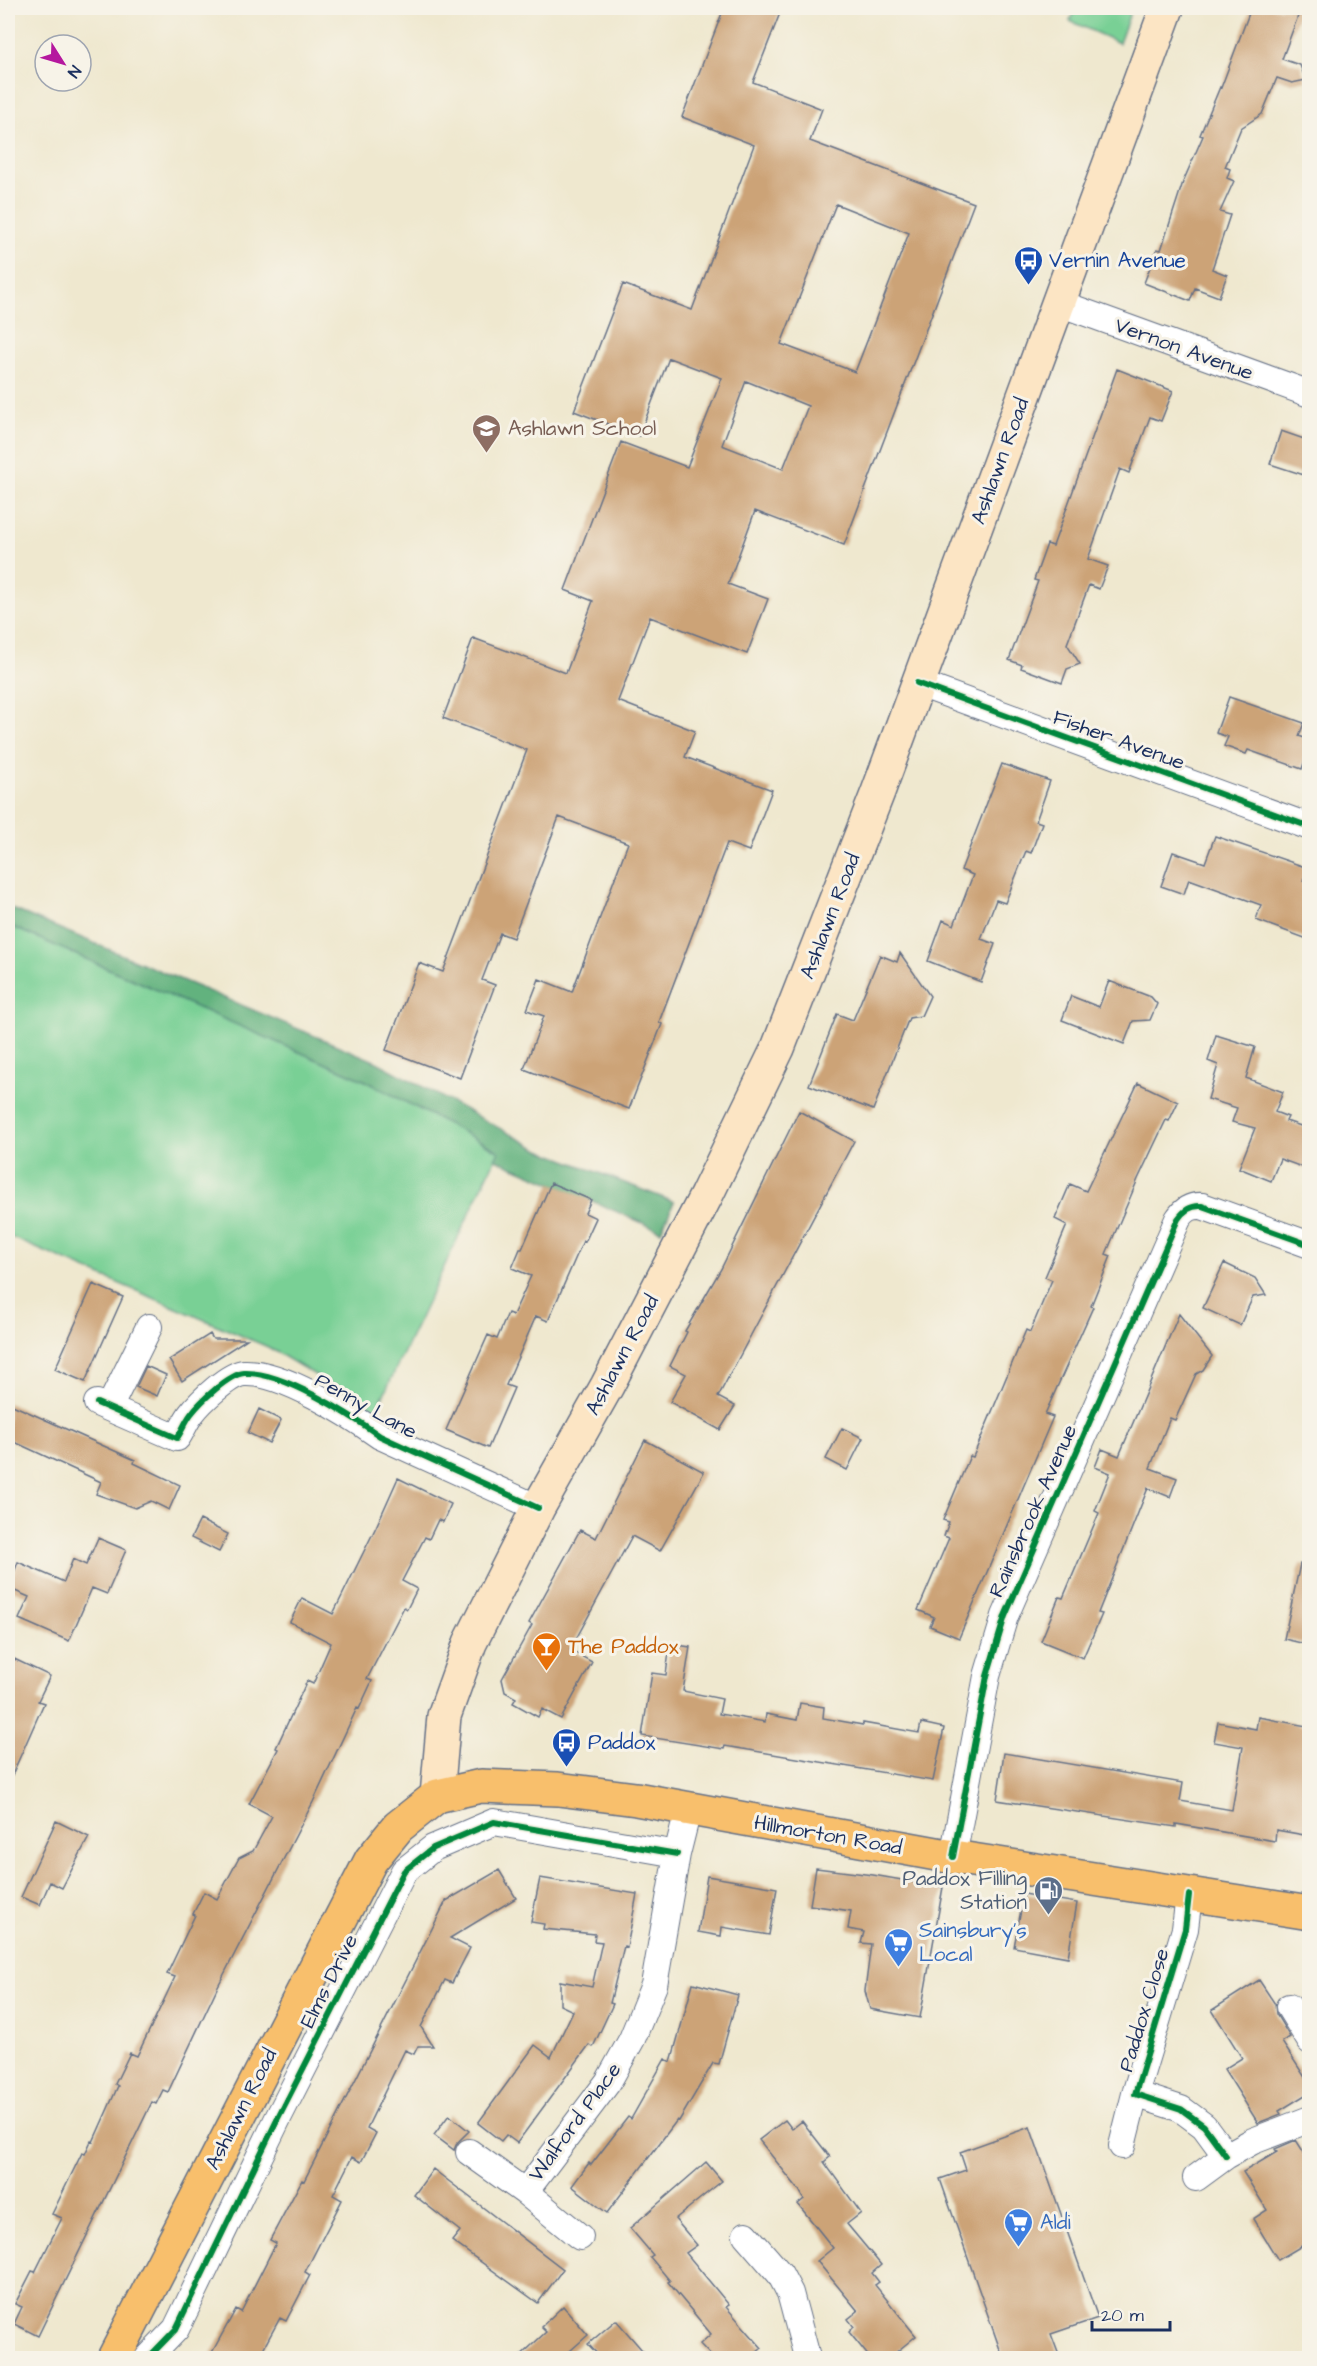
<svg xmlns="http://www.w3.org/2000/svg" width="1317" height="2366" font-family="'Architects Daughter',sans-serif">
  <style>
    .green { fill: #79d095; stroke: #4a807a; stroke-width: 1.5 }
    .forest { fill: #62b27e; stroke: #3e706e; stroke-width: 1.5 }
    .building { fill: #cca377; fill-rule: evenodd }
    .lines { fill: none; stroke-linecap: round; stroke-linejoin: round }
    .minor-casing { stroke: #657086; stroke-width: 28 }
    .secondary-casing { stroke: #657086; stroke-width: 36 }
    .trunk-casing { stroke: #657086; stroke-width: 36 }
    .minor { stroke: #fff; stroke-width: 26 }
    .secondary { stroke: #fce5c4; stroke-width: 33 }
    .trunk { stroke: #f8bf6c; stroke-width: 33 }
    .cycleway-casing { stroke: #f7f3e8; stroke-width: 10 }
    .cycleway { stroke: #00873e; stroke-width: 6 }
    .labels { text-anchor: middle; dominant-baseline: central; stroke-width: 6; stroke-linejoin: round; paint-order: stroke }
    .transit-label { font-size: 21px; fill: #164399; stroke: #f7f3e8; text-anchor: start }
    .street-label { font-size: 21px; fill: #1b2f5e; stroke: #f7f3e8 }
    .education-label { font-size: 21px; fill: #785e54; stroke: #f7f3e8; text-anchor: start }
    .food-label { font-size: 21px; fill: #c56008; stroke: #f7f3e8; text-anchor: start }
    .service-label { font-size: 21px; fill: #4e5e75; stroke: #f7f3e8; text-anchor: end }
    .shop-label { font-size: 21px; fill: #366cbe; stroke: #f7f3e8; text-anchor: start }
  </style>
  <rect width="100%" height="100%" fill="#f7f3e8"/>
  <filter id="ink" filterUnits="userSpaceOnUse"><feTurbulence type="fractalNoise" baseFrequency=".0167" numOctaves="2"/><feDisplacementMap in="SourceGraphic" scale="12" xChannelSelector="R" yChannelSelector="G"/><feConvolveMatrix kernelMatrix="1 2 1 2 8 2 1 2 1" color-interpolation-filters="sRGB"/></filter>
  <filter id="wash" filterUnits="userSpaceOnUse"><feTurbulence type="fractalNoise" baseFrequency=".008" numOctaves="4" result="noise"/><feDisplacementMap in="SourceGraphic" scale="24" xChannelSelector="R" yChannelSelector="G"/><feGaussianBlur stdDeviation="1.35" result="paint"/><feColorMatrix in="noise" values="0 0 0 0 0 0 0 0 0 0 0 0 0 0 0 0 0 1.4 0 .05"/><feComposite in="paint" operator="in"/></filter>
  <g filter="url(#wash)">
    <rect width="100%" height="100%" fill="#efe8cf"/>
    <!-- green -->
    <path class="green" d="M1075 8H1132L1119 43 1070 21Z
      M8 925 366 1081 499 1151 376 1411 268 1347 8 1236Z"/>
    <!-- forest -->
    <path class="forest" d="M8 907 377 1062 540 1150 674 1202 661 1231 495 1159 499 1151 366 1081 8 925Z"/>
    <g id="blocks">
      <!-- building -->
      <path class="building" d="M724 8H782L753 82 822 109 810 141 974 203 844 545 755 511 728 584 768 599 747 654 650 617 618 701 695 731 685 757 772 790 749 851 727 843 659 1022 662 1024 629 1109 524 1069 544 1016 527 1010 539 979 572 992 628 843 559 817 513 938 500 933 482 980 495 985 460 1078 386 1050 419 963 443 972 527 750 443 718 473 638 566 673 593 601 565 590 621 442 687 467 722 378 669 358 639 436 574 411 623 284 692 310 754 145 682 117ZM836 204 909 233 855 372 781 344ZM746 381 808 406 783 469 722 445Z
        M1251 8H1301L1282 59 1300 65 1306 80 1292 83 1277 78 1262 114 1241 128 1225 167 1230 169 1227 178 1234 181 1220 212 1230 215 1212 269 1227 275 1219 297 1195 288 1190 301 1144 283 1157 249 1161 250 1183 182 1203 136 1200 135 1220 87 1221 88Z
        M1117 369 1173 391 1161 421 1150 417 1129 473 1120 469 1088 559 1108 566 1099 589 1089 585 1067 644 1080 664 1067 669 1062 683 1021 668 1022 665 1009 660 1038 581 1034 580 1047 544 1053 546Z
        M1281 431 1310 441V477L1270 464Z
        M1229 697 1304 723 1299 736 1310 740V746L1302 769 1248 750 1246 754 1224 746 1228 737 1216 733Z
        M1002 764 1050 781 1036 821 1042 823 1031 853 1026 851 1005 903 996 900 981 939 995 944 981 982 928 961 943 920 954 925 973 875 961 870Z
        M1215 836 1308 868 1303 881 1310 883V940L1256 920 1261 905 1189 879 1184 894 1161 886 1173 852 1205 863Z
        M900 953 930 996 921 1016 909 1018 873 1110 809 1085 837 1014 853 1020 880 955 897 962Z
        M1109 981 1151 997 1157 1004 1150 1020 1133 1021 1124 1044 1062 1020 1071 996 1099 1007Z
        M1216 1035 1255 1047 1246 1078 1283 1092 1275 1112 1288 1117 1286 1121 1310 1129V1170L1280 1159 1271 1181 1239 1168 1255 1128 1232 1122 1237 1108 1208 1099 1218 1065 1208 1061Z
        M1138 1083 1178 1102 1169 1121 1166 1120 1138 1179 1106 1254 1111 1256 1091 1306 1093 1307 1045 1414 1053 1417 959 1638 930 1626 934 1617 918 1610 949 1538 944 1536 949 1522 943 1520 970 1456 973 1457 1026 1330 1030 1332 1052 1280 1045 1277 1067 1225 1055 1219 1070 1184 1086 1191Z
        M799 1111 854 1141 718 1397 735 1406 720 1430 670 1402 686 1374 670 1366 687 1332 685 1331 721 1269Z
        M551 1183 591 1200 585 1213 596 1218 585 1242 583 1241 548 1321 536 1316 506 1385 514 1388 488 1448 446 1430 488 1335 497 1339 508 1313 513 1315 531 1276 512 1268 520 1249H522Z
        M1224 1263 1255 1278 1266 1295 1253 1297 1240 1325 1203 1308Z
        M93 1284 123 1297 85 1382 55 1369Z
        M1179 1314 1212 1356 1203 1370 1196 1374 1175 1420 1170 1418 1150 1468 1177 1478 1170 1497 1148 1488 1098 1613 1102 1614 1083 1658 1041 1641 1059 1597 1063 1598 1099 1513 1095 1511 1110 1473 1095 1467 1102 1449 1119 1456Z
        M210 1334 213 1339H247L182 1381 169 1360Z
        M146 1366 166 1375 157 1396 136 1387Z
        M8 1403 135 1460 134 1463 180 1485 169 1510 151 1501 135 1508 96 1494 101 1482 8 1439Z
        M259 1409 281 1420 269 1443 248 1433Z
        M842 1428 863 1438 847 1470 826 1459Z
        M645 1440 704 1472 660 1551 632 1536 570 1650 592 1662 561 1719 542 1709 538 1717 513 1703 516 1698 505 1692 502 1679 532 1625 529 1623 580 1530 596 1538Z
        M398 1478 451 1504 443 1522 438 1520 429 1539 425 1537 402 1581 417 1589 407 1609 404 1607 367 1679 372 1681 359 1709 357 1708 313 1802 218 1986 168 2092 163 2090 156 2104 152 2102 38 2336 14 2324 22 2307 15 2304 32 2271 35 2272 62 2218 52 2214 82 2153 85 2154 91 2141 93 2142 118 2086 115 2084 130 2053 137 2056 175 1977 167 1974 195 1915 193 1914 204 1892 217 1899 239 1858 253 1851 272 1816 249 1804 278 1749 276 1748 307 1681 313 1684 331 1643 290 1622 302 1598 333 1614 376 1527Z
        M200 1520 228 1534 219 1552 191 1538Z
        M98 1538 126 1550 107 1594 92 1588 69 1641 19 1619 29 1597 8 1588 18 1562 64 1582 73 1559 86 1565Z
        M1300 1564 1310 1565V1645L1284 1639Z
        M670 1644 690 1647 683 1691 722 1699 719 1714 765 1722 766 1714 797 1720 800 1703 824 1707 823 1718 863 1725V1723L919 1733 921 1723 944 1728 933 1781 725 1746 724 1749 642 1736 652 1673 666 1675Z
        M8 1656 50 1676 38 1701 44 1703 8 1784Z
        M1258 1717 1307 1726 1305 1736 1310 1737V1836L1276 1830 1275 1841 1176 1824V1827L997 1800 1004 1753 1183 1783 1180 1801 1232 1810 1243 1747 1214 1742 1218 1722 1256 1729Z
        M56 1821 89 1837 62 1888 50 1882 40 1905 21 1897Z
        M816 1868 873 1875 943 1887 920 2018 870 2009 865 1991 871 1944 861 1943 864 1932 848 1929 851 1911 810 1905Z
        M499 1870 516 1898 450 1938 470 1948 452 1983 445 1980 421 2027 433 2046H418L414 2054 405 2050 367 2128 376 2133 361 2162 352 2157 333 2195 342 2200 305 2272 310 2275 286 2321 280 2318 258 2358H209L236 2309 241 2312 276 2243 270 2240 302 2180 304 2181 446 1901Z
        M707 1876 777 1888 769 1935 722 1927 721 1936 698 1932Z
        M540 1878 637 1894 627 1947 624 1946 610 2003 613 2004 593 2047 589 2045 517 2143 506 2135 501 2141 478 2123 535 2045 551 2057 573 2011 560 2005V1981L592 1987 602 1942 594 1941 595 1934 543 1929 544 1924 531 1922Z
        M1024 1894 1077 1903 1068 1957 1014 1947Z
        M1259 1980 1275 2004 1276 2014 1290 2037 1282 2042 1310 2085V2092L1279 2111 1281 2114 1258 2123 1224 2069 1242 2058 1212 2010Z
        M693 1983 738 1995 719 2064 713 2063 679 2121 677 2120 607 2213 572 2186 589 2163 591 2165 628 2117 631 2119 665 2059 671 2062Z
        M449 2115 469 2131 457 2143 454 2150 434 2135Z
        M785 2120 792 2129 802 2121 830 2157 824 2162 861 2213 847 2224 881 2265 872 2273 879 2282 875 2285 916 2336 889 2358H870L849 2332 854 2327 848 2319 858 2311 817 2261 833 2248 798 2204 804 2199 799 2190 759 2140Z
        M1030 2127 1098 2318 1051 2334 1060 2358H1003L940 2179 966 2170 960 2152Z
        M1296 2140 1310 2162V2241L1278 2260 1253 2219 1267 2210 1243 2172 1277 2152 1275 2149Z
        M706 2162 722 2181 675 2219 697 2245 686 2253 729 2305 726 2307 762 2348 750 2358H713L700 2344 711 2334 668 2282 670 2281 650 2257 653 2255 630 2228Z
        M433 2169 563 2269 538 2303 452 2241 460 2231 414 2195Z
        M563 2306 588 2335 562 2358H518L546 2332 541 2327Z
        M616 2320 649 2358H601L588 2344Z"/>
    </g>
  </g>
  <g filter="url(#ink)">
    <use href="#blocks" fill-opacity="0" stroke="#657086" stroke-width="1.5"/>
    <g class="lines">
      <defs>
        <path id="minor" d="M1059 303 1310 394
          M917 683 1310 827
          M97 1403 177 1438C182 1431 185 1422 191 1414 200 1402 229 1374 244 1373 282 1371 349 1414 380 1436L538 1508
          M109 1408 149 1327
          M953 1857 987 1676 1005 1616 1178 1219C1184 1210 1191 1205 1202 1206L1310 1245
          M1189 1895 1185 1929 1135 2094 1181 2109 1204 2126 1226 2156
          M1289 2007 1310 2041
          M1122 2146 1135 2094
          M469 2152 525 2192 580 2237
          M1196 2178 1226 2156 1253 2141 1310 2119
          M525 2192 608 2082 632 2039 654 1985 677 1854 688 1810
          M746 2235 780 2274 790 2293 806 2353 805 2358
          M148 2358 176 2329 277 2120 404 1871 433 1848 494 1822 677 1854"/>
        <path id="secondary" d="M437 1796 444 1716 470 1643 538 1508 607 1386 706 1196 778 1048 878 792 1167 8"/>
        <path id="trunk" d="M114 2358 371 1860 398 1827 437 1796 481 1786 558 1789 636 1799 953 1857 1310 1913"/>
      </defs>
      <!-- minor casing -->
      <use href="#minor" class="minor-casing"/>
      <!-- secondary casing -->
      <use href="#secondary" class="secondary-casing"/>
      <!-- trunk casing -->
      <use href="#trunk" class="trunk-casing"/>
      <!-- minor -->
      <use href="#minor" class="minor"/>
      <!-- secondary -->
      <use href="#secondary" class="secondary"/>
      <!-- trunk -->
      <use href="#trunk" class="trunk"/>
      <defs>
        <path id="cycleway" d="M917 683 1310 827
          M97 1403 177 1438C182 1431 185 1422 191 1414 200 1402 229 1374 244 1373 282 1371 349 1414 380 1436L538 1508
          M953 1857 987 1676 1005 1616 1178 1219C1184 1210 1191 1205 1202 1206L1310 1245
          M1189 1895 1185 1929 1135 2094 1181 2109 1204 2126 1226 2156
          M148 2358 176 2329 277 2120 404 1871 433 1848 494 1822 677 1854"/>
      </defs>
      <!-- cycleway casing -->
      <use href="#cycleway" class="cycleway-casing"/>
      <!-- cycleway -->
      <use href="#cycleway" class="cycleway"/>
    </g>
  </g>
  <!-- icons -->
  <defs>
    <symbol id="bus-pin" viewBox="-11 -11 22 30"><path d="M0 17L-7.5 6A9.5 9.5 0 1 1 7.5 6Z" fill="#1a4fb4" stroke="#f7f3e8"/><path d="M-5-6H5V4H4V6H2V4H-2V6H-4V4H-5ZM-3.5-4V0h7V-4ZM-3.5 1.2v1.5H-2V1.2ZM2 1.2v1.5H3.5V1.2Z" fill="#fff"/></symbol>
    <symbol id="school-pin" viewBox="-11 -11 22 30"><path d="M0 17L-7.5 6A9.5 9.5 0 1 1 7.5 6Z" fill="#8d6e63" stroke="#f7f3e8"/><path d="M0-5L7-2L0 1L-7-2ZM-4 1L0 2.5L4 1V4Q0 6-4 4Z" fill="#fff"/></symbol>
    <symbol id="bar-pin" viewBox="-11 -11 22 30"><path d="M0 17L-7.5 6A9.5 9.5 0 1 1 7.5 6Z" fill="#e8710a" stroke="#f7f3e8"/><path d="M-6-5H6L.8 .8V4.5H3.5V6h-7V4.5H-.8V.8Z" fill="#fff"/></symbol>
    <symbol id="fuel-pin" viewBox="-11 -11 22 30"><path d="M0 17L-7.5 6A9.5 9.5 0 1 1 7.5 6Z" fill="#5c6f8a" stroke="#f7f3e8"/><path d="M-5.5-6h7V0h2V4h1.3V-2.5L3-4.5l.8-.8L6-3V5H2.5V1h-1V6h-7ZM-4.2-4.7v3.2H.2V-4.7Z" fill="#fff"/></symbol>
    <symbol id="supermarket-pin" viewBox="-11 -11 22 30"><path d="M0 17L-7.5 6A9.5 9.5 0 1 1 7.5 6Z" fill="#3f7fe0" stroke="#f7f3e8"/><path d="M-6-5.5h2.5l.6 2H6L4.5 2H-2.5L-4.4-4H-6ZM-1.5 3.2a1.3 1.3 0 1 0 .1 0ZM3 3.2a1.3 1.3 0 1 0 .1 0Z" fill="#fff"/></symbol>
  </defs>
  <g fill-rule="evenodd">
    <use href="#bus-pin" x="1012" y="244" width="33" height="45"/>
    <use href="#school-pin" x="470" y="412" width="33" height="45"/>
    <use href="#bar-pin" x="530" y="1630" width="33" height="45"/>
    <use href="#bus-pin" x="550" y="1726" width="33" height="45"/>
    <use href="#fuel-pin" x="1032" y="1874" width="33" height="45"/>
    <use href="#supermarket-pin" x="882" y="1926" width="33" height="45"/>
    <use href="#supermarket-pin" x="1002" y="2206" width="33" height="45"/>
  </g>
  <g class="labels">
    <!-- transit labels -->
    <g class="transit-label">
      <text x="1049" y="260">Vernin Avenue</text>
      <text x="588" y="1742">Paddox</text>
    </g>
    <!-- street labels -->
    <g class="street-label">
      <text transform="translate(1184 349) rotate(20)">Vernon Avenue</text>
      <text transform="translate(1000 461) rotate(-70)">Ashlawn Road</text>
      <text transform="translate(1119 740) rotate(20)">Fisher Avenue</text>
      <text transform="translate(830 916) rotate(-69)">Ashlawn Road</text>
      <text transform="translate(622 1355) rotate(-62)">Ashlawn Road</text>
      <text transform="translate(366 1406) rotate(29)">Penny Lane</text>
      <text transform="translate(1033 1511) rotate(-66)">Rainsbrook Avenue</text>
      <text transform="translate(828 1835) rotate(10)">Hillmorton Road</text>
      <text transform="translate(329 1981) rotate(-63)">Elms Drive</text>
      <text transform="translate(1144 2010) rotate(-73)">Paddox Close</text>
      <text transform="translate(241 2109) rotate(-63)">Ashlawn Road</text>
      <text transform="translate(575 2122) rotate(-54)">Walford Place</text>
    </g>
    <!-- education labels -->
    <g class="education-label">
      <text x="508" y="428">Ashlawn School</text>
    </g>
    <!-- food labels -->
    <g class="food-label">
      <text x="568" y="1646">The Paddox</text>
    </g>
    <!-- service labels -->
    <g class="service-label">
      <text x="1027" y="1878">Paddox Filling<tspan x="1027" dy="24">Station</tspan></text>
    </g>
    <!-- shop labels -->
    <g class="shop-label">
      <text x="919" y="1930">Sainsbury's<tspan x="919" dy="24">Local</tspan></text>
      <text x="1040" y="2222">Aldi</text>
    </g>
  </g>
  <!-- margin -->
  <rect width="1317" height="2366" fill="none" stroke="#f7f3e8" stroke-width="30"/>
  <!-- north arrow -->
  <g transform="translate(63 63) rotate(127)"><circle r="28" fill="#f7f3e8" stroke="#9fa5b1" stroke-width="1.5"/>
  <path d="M0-4.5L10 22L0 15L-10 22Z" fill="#b5179e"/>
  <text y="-9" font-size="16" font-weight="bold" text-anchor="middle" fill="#1b2f5e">N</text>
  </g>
  <!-- scale -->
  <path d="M1092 2321v9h78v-9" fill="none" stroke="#1b2f5e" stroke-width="3"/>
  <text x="1101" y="2321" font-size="18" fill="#1b2f5e" stroke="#f7f3e8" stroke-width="4.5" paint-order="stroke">20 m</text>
</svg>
